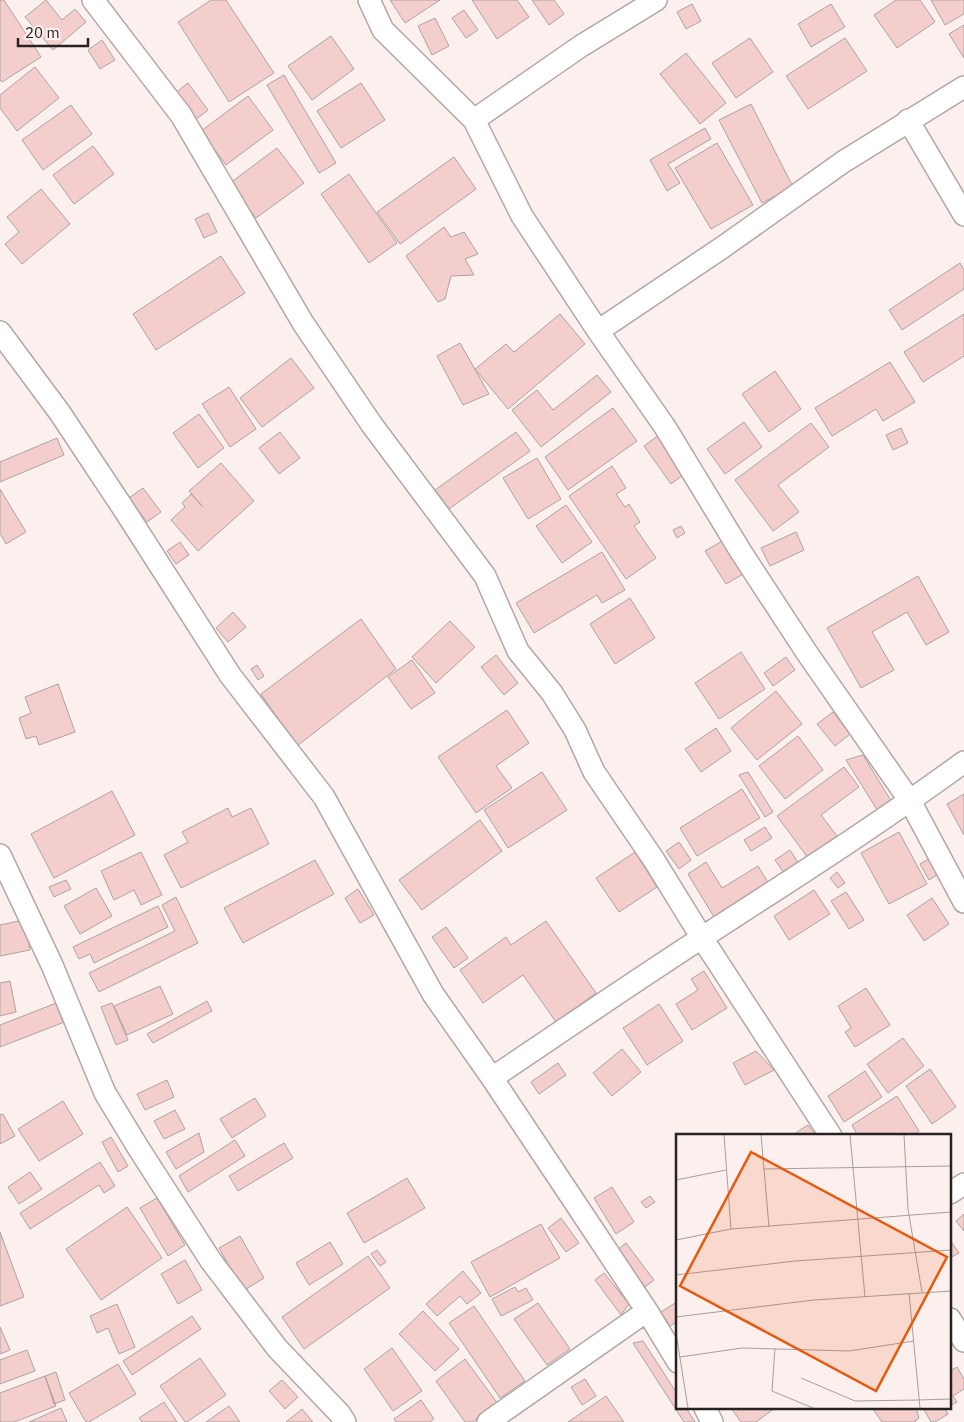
<svg xmlns="http://www.w3.org/2000/svg" width="964" height="1422" font-family="'IBM Plex Sans',sans-serif">
  <style>
    .building { fill: #f4cecc; stroke: #ada2a1 }
    .lines { fill: none; stroke-linecap: round; stroke-linejoin: round }
    .street-casing { stroke: #b2a7a6; stroke-width: 24 }
    .street { stroke: #fff; stroke-width: 21 }
    .inset-road { fill: none; stroke: #a69e9d; stroke-width: 1 }
    .view { fill: #e8590c; fill-opacity: 0.15; stroke: #e8590c; stroke-width: 2.5 }
    .inset-edge { fill: none; stroke: #262222; stroke-width: 2.5 }
  </style>
  <rect width="100%" height="100%" fill="#fcf0ef"/>
  <!-- building -->
  <path class="building" d="M0 0H4L41 57 2 82 0 80Z
    M46 0 62 20 75 9 86 22 53 50 25 17Z
    M211 0H226L274 73 229 102 178 22Z
    M390 0H440L405 23Z
    M472 0H517L529 17 497 39Z
    M532 0H554L564 14 549 25Z
    M896 0H920L935 22 897 48 874 15Z
    M931 0H964V14L945 25Z
    M692 4 701 21 686 29 677 12Z
    M831 4 845 27 811 47 798 24Z
    M464 10 478 30 466 38 452 18Z
    M435 18 449 46 432 55 418 26Z
    M964 25V58L949 34Z
    M331 36 354 69 312 100 288 66Z
    M750 38 773 72 736 98 712 63Z
    M845 38 867 71 808 109 786 76Z
    M102 40 115 60 100 69 88 50Z
    M686 53 726 103 700 124 660 74Z
    M35 67 59 98 17 131 0 108V95Z
    M284 75 336 163 319 173 267 85Z
    M188 83 208 110 195 120 174 94Z
    M361 83 385 120 341 148 317 111Z
    M248 96 273 130 226 165 201 131Z
    M751 104 793 187 762 203 719 120Z
    M71 105 92 134 43 170 22 140Z
    M705 128 711 139 668 164 680 183 667 191 650 160Z
    M717 143 753 205 711 229 675 168Z
    M93 146 114 174 74 204 53 175Z
    M277 148 304 183 256 218 230 183Z
    M454 157 476 189 400 244 377 212Z
    M349 174 397 243 369 263 321 194Z
    M41 189 70 224 22 264 5 244 19 232 7 217Z
    M208 213 217 232 204 238 195 219Z
    M444 227 451 237 464 232 478 254 465 259 474 275 451 276 445 299 438 302 406 256Z
    M221 256 245 293 156 350 133 314Z
    M960 263 964 270V289L902 330 889 310Z
    M560 314 585 344 508 409 475 369 506 344 514 352Z
    M964 314V356L923 382 904 352Z
    M460 343 489 394 463 405 437 356Z
    M291 358 314 388 262 427 240 398Z
    M890 362 915 402 883 421 876 409 832 436 815 408Z
    M775 371 801 409 769 432 742 394Z
    M597 375 611 392 541 447 512 410 537 390 553 410Z
    M229 387 256 429 230 447 202 404Z
    M613 408 637 441 568 490 545 457Z
    M199 414 224 448 198 468 173 433Z
    M744 422 762 447 725 474 707 449Z
    M811 423 829 447 778 485 799 512 773 531 735 480Z
    M901 428 908 443 893 450 886 435Z
    M280 432 300 458 279 474 259 448Z
    M516 432 530 451 449 509 435 490Z
    M659 435 687 472 671 484 644 446Z
    M57 438 64 455 0 482V462Z
    M537 458 561 499 528 519 503 478Z
    M221 463 254 501 198 551 171 520 185 507 182 503 191 494 203 507 189 491Z
    M612 466 626 488 616 494 625 507 629 504 640 522 634 526 656 558 626 579 569 496Z
    M143 488 161 512 147 522 129 498Z
    M0 489 26 532 6 544 0 533Z
    M566 505 592 542 562 563 536 526Z
    M681 526 685 533 677 538 673 530Z
    M796 532 804 550 770 566 761 548Z
    M724 540 745 573 726 584 705 551Z
    M180 542 189 555 176 564 167 551Z
    M602 552 625 590 602 603 597 595 534 633 516 603Z
    M918 576 949 632 926 645 907 612 872 632 894 670 861 688 827 628Z
    M630 598 655 638 615 664 590 624Z
    M233 612 246 627 228 642 216 628Z
    M361 619 396 669 297 746 261 694Z
    M450 621 475 647 436 683 412 657Z
    M741 652 765 689 719 719 695 683Z
    M496 655 518 683 504 695 481 667Z
    M786 657 795 670 773 686 764 673Z
    M412 660 435 693 411 709 388 677Z
    M257 665 264 676 258 680 251 669Z
    M58 684 75 732 39 745 36 736 26 739 19 718 31 713 25 697Z
    M776 691 802 724 757 760 731 728Z
    M507 710 529 743 496 766 512 788 476 813 438 757Z
    M833 712 850 734 835 746 817 724Z
    M716 728 731 751 701 772 685 749Z
    M798 736 823 770 785 799 759 766Z
    M863 755 893 804 879 813 846 760Z
    M844 767 859 787 821 815 837 836 808 858 777 816Z
    M542 772 567 810 508 848 484 810Z
    M748 772 773 812 765 817 739 775Z
    M742 789 760 818 697 856 680 828Z
    M112 791 135 835 54 878 31 834Z
    M964 794V835L947 804Z
    M228 808 232 817 251 808 269 844 181 888 164 855 188 842 182 832Z
    M480 820 502 851 422 910 399 880Z
    M765 827 772 838 751 851 744 840Z
    M899 832 927 884 889 904 861 853Z
    M679 842 691 860 679 869 666 851Z
    M790 850 799 864 784 873 775 860Z
    M141 852 162 895 141 905 134 890 114 900 101 871Z
    M635 852 657 887 619 912 596 878Z
    M930 858 940 873 929 880 920 864Z
    M315 860 334 894 243 943 224 908Z
    M706 862 722 888 758 866 769 884 714 917 688 874Z
    M837 872 845 883 838 888 830 878Z
    M66 880 71 889 54 897 49 887Z
    M96 888 112 916 80 934 64 906Z
    M358 889 374 915 360 923 345 898Z
    M814 890 830 914 789 940 774 916Z
    M846 892 864 920 849 929 831 901Z
    M176 897 198 943 99 992 89 973 175 931 162 905Z
    M932 898 949 924 924 941 907 915Z
    M158 906 168 927 94 963 90 954 79 959 73 947Z
    M24 920 30 950 0 956V925Z
    M546 921 596 993 556 1022 523 975 483 1003 460 970 506 937 511 945Z
    M446 927 468 958 454 968 432 937Z
    M704 971 727 1008 692 1030 676 1004 698 990 691 979Z
    M10 981 16 1012 0 1016V983Z
    M160 986 173 1014 127 1035 114 1006Z
    M866 988 890 1025 855 1047 845 1032 851 1028 838 1006Z
    M207 1001 212 1011 153 1043 147 1034Z
    M59 1002 67 1021 0 1047V1025Z
    M112 1003 128 1040 116 1045 101 1007Z
    M659 1004 683 1041 647 1065 623 1028Z
    M903 1038 924 1066 888 1093 867 1064Z
    M622 1049 641 1072 612 1096 593 1073Z
    M756 1051 774 1070 745 1085 733 1063Z
    M558 1063 566 1075 539 1094 531 1082Z
    M930 1069 956 1107 932 1124 906 1086Z
    M865 1071 882 1097 844 1122 828 1096Z
    M167 1080 174 1097 145 1110 137 1094Z
    M897 1096 919 1131 912 1136H858L852 1125Z
    M255 1098 266 1116 232 1138 220 1119Z
    M63 1101 83 1134 39 1161 18 1129Z
    M175 1110 185 1129 164 1139 154 1121Z
    M3 1114 15 1136 0 1144V1115Z
    M808 1125 816 1136H792L800 1130Z
    M199 1133 204 1152 176 1169 166 1152Z
    M111 1137 128 1166 118 1172 102 1142Z
    M235 1140 245 1156 188 1192 179 1176Z
    M284 1143 293 1158 238 1191 229 1176Z
    M100 1162 115 1186 104 1193 99 1185 30 1229 20 1213Z
    M30 1172 42 1189 19 1204 8 1187Z
    M407 1178 425 1208 364 1243 347 1213Z
    M612 1187 634 1222 616 1234 594 1198Z
    M650 1196 655 1202 646 1208 641 1202Z
    M157 1198 185 1245 168 1256 140 1208Z
    M127 1207 162 1258 101 1300 66 1249Z
    M964 1214V1231L956 1221Z
    M561 1218 579 1243 566 1252 548 1228Z
    M541 1224 560 1258 490 1297 471 1262Z
    M0 1232 24 1297 0 1306Z
    M240 1236 264 1278 243 1291 219 1248Z
    M950 1240 959 1253 950 1258Z
    M330 1242 343 1264 309 1285 296 1263Z
    M626 1243 654 1280 645 1287 617 1250Z
    M377 1250 386 1262 380 1266 371 1254Z
    M368 1256 390 1288 304 1349 282 1317Z
    M185 1260 202 1290 178 1304 161 1274Z
    M463 1271 481 1293 467 1304 460 1296 437 1316 426 1304Z
    M604 1273 629 1304 621 1315 595 1280Z
    M515 1287 518 1292 526 1288 533 1300 501 1316 492 1299Z
    M678 1301V1321L670 1326 661 1312Z
    M538 1303 570 1349 547 1365 514 1319Z
    M117 1304 135 1347 119 1354 108 1328 97 1333 90 1316Z
    M474 1306 525 1381 500 1398 449 1323Z
    M423 1311 459 1349 435 1371 399 1334Z
    M192 1316 201 1329 132 1375 123 1361Z
    M0 1327 10 1350 0 1354Z
    M643 1341 678 1395V1408H686L695 1422H684L633 1343Z
    M392 1348 422 1391 393 1411 364 1369Z
    M27 1350 35 1371 0 1384V1360Z
    M200 1358 226 1395 187 1422H185L160 1386Z
    M465 1359 498 1404 473 1422H465L436 1381Z
    M118 1364 136 1394 89 1422H86L69 1393Z
    M957 1367 964 1379V1389L953 1396 957 1402 950 1406V1371Z
    M56 1372 65 1400 54 1404 45 1376Z
    M45 1376 56 1406 14 1422H0V1393Z
    M585 1379 596 1396 582 1405 571 1387Z
    M282 1380 298 1397 285 1409 269 1391Z
    M606 1396 624 1422H568Z
    M421 1400 434 1419 430 1422H396L394 1419Z
    M164 1402 177 1422H142L139 1418Z
    M229 1406 240 1422H206Z
    M61 1408 67 1422H29Z
    M731 1408H775L756 1422H741Z
    M874 1408H916L919 1418 915 1421 916 1422H882L873 1409Z
    M923 1408H947L945 1409 948 1414 935 1422H931Z
    M302 1409 313 1422H286Z"/>
  <g class="lines">
    <defs>
      <path id="street" d="M93 0 181 115 303 323 372 425 485 576 518 651 552 693 575 730 594 772 654 860 702 938 831 1136
        M369 0 383 30 474 120 522 216 598 331 665 427 741 552 807 653 910 801 964 902
        M474 120 581 46 656 0
        M908 120 964 215
        M598 331 723 247 843 162 964 87
        M0 332 60 413 125 511 230 675 324 797 433 994 492 1078 570 1195 647 1311 678 1362
        M0 855 52 965 105 1093 139 1149 211 1261 277 1348 340 1414 345 1422
        M492 1078C562 1031 632 983 703 937 791 880 879 824 964 762
        M950 1193 964 1184
        M950 1319 964 1341
        M705 1408 712 1422
        M488 1422 647 1311"/>
    </defs>
    <!-- street casing -->
    <use href="#street" class="street-casing"/>
    <!-- street -->
    <use href="#street" class="street"/>
  </g>
  <!-- overview -->
  <g transform="translate(676 1134)">
    <rect width="275" height="275" fill="#fcf0ef"/>
    <path class="inset-road" d="M48 1 55 95M85 1 93 93M174 1 189 163M228 1 232 75 246 158M87 35 275 32M0 46 50 36M0 106 55 95 275 78M0 141 119 127 275 116M233 159 244 274M0 183 138 166 275 157M0 199 12 274M99 214 96 257 137 274M4 223 66 214 173 217 238 207M125 244 179 267 242 266M242 266 275 265"/>
    <path class="view" d="M75 18 271 123 200 257 4 152Z"/>
    <rect width="275" height="275" class="inset-edge"/>
  </g>
  <!-- scale -->
  <path d="M18 38v8h70v-8" fill="none" stroke="#262222" stroke-width="2.5"/>
  <text x="25" y="38" font-size="15" fill="#262222" stroke="#fcf0ef" stroke-width="4" paint-order="stroke">20 m</text>
</svg>
